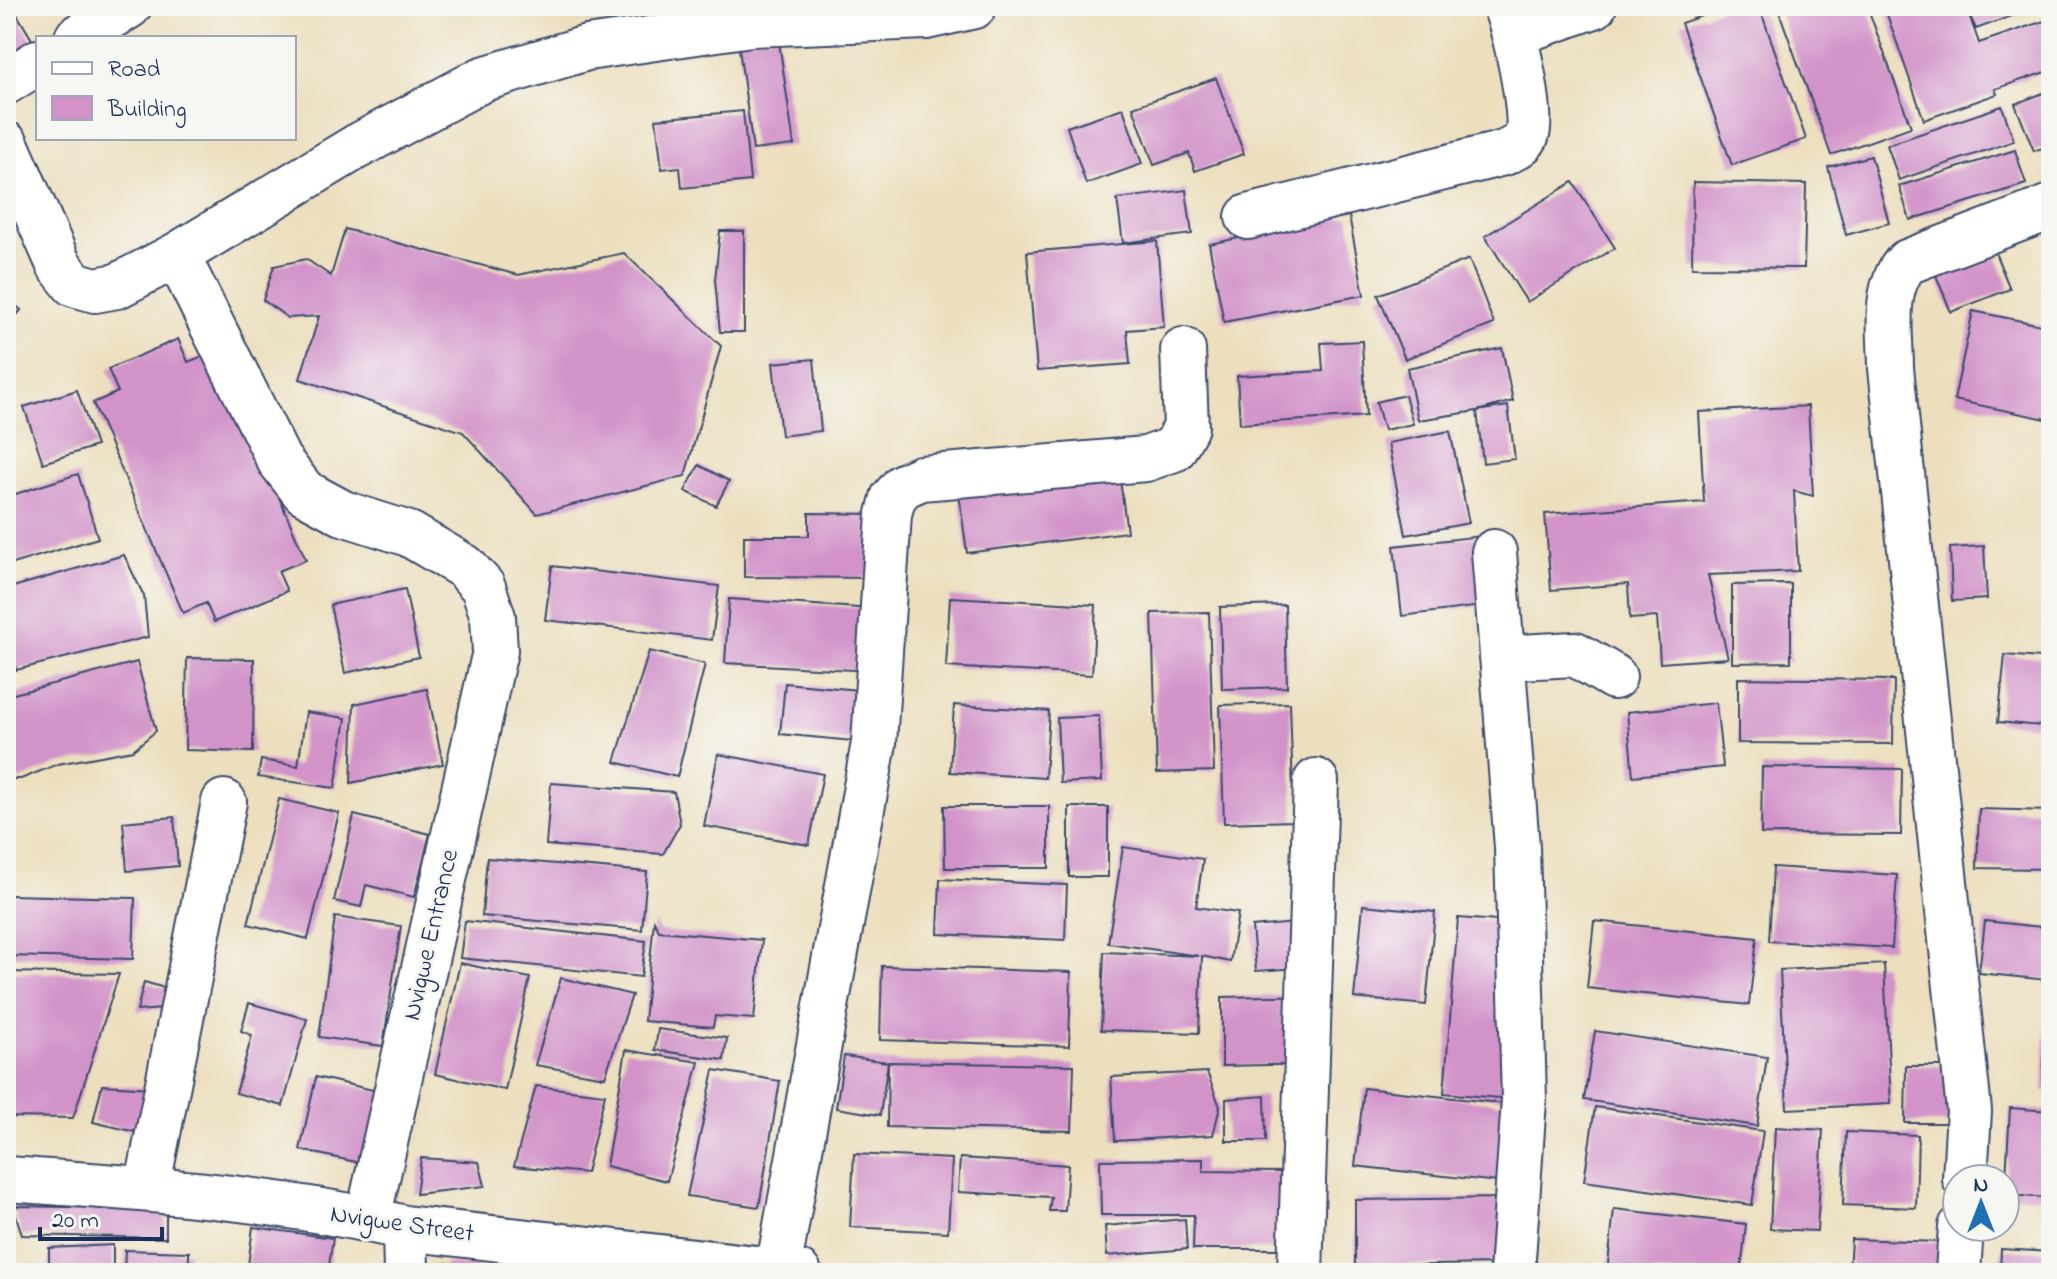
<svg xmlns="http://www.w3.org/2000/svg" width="2057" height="1279" font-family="'Indie Flower',sans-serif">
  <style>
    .building { fill: #d293c9 }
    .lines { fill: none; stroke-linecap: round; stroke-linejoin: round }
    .minor-casing { stroke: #3a496c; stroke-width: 48 }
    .minor { stroke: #fff; stroke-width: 44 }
    .labels { text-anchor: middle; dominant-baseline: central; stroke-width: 6; stroke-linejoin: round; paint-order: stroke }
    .street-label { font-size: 26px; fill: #1b2f5e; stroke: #f6f6f2 }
  </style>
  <rect width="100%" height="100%" fill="#f6f6f2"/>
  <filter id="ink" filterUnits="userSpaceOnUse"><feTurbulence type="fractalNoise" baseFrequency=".0125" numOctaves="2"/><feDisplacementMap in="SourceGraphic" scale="16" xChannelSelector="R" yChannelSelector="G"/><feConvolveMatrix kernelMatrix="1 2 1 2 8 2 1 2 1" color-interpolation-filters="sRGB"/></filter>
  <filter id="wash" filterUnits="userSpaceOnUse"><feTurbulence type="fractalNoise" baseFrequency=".006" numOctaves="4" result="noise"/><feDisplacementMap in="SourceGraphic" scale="32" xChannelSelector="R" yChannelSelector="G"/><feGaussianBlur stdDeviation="1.8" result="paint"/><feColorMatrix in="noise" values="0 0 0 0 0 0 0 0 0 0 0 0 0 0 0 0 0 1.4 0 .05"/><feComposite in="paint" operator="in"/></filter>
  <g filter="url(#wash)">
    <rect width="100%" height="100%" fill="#ecdfbe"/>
    <g id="blocks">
      <!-- building -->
      <path class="building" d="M6 6H12L37 48 6 66Z
        M1730 6H1759L1806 139 1732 165 1681 23Z
        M1777 6H1867L1911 127 1831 155Z
        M1884 6H2021L2023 12 1976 29 1968 12 1979 43 2047 20 2051 31V70L1995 89 1997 94 1924 120Z
        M778 35 794 145 753 150 738 41Z
        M1216 78 1244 154 1195 171 1189 153 1154 165 1133 107Z
        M2051 90V145L2034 151 2015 104Z
        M2002 106 2014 141 1899 180 1887 145Z
        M1123 108 1142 164 1086 184 1067 127Z
        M743 111 750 181 682 188 680 167 662 169 656 119Z
        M2015 150 2026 184 1910 220 1899 186Z
        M1871 156 1889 223 1846 235 1828 167Z
        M1573 182 1615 248 1527 302 1485 236Z
        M1693 182 1806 184 1804 268 1692 267Z
        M1186 190 1192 234 1123 243 1117 199Z
        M1349 216 1364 295 1224 322 1209 244Z
        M345 229 518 275 624 253 721 346 685 476 537 514 463 432 300 379 319 316 288 318 263 300 274 266 306 259 331 276Z
        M720 231H744V332H720L715 280Z
        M1157 241 1164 327 1127 330 1130 364 1037 371 1027 252Z
        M1994 250 2010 289 1951 312 1935 273Z
        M1469 259 1494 324 1405 359 1378 295Z
        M6 297 21 310 6 328Z
        M1973 311 2051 327V420L1954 400Z
        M178 339 188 362 216 351 306 560 278 571 287 591 214 622 206 603 183 613 93 403 118 392 108 369Z
        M1362 341 1366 416 1240 424 1237 376 1323 371 1321 343Z
        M1502 348 1513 401 1477 411 1508 406 1515 459 1483 463 1477 411 1418 420 1407 368Z
        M814 359 821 431 781 436 773 363Z
        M77 390 96 446 43 463 24 407Z
        M1405 395 1413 424 1384 430 1376 402Z
        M1808 406 1813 496 1794 491 1798 571 1708 575 1728 658 1660 663 1657 617 1630 619 1628 584 1551 590 1545 514 1704 502 1699 412Z
        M1450 431 1469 523 1406 535 1388 443Z
        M699 465 729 481 716 506 685 491Z
        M1119 472 1127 532 967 553 959 494Z
        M78 474 98 538 6 566V497Z
        M809 513 879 514 878 578 744 577V536H809Z
        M1481 536 1490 605 1402 616 1394 546Z
        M1984 546 1987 599 1952 601 1950 548Z
        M124 555 144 596 148 637 16 670 6 624V589Z
        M552 566 719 586 712 640 545 620Z
        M1791 584V662L1732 663V585Z
        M405 589 419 657 345 673 330 605Z
        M950 597 1096 605 1092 675 946 667Z
        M729 599 873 609 870 671 725 663Z
        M1285 605 1287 687 1222 689 1220 607Z
        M1209 612 1214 771 1157 773 1152 613Z
        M649 651 705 664 677 777 615 762Z
        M2005 655 2051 659V727L1998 722Z
        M187 658 254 659 253 752 185 750Z
        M137 662 156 731 133 750 58 764 21 779H6V696Z
        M1738 678 1894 680 1893 744 1738 743Z
        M785 683 879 692 874 743 780 734Z
        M427 689 443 764 351 783 354 704Z
        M1290 703 1294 821 1224 823 1220 705Z
        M1716 703 1723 767 1633 776 1627 712Z
        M954 705 1049 711 1045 778 950 772Z
        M306 712 346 718 335 788 258 777 261 760 298 766Z
        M1099 716 1102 781 1060 783 1057 718Z
        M718 754 823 774 809 845 704 826Z
        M1762 767 1902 769 1901 835 1761 834Z
        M551 783 674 792 680 824 663 854 546 845Z
        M279 799 339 813 308 939 248 924Z
        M944 806H1049V868H945Z
        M1069 807H1108V877H1069Z
        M1979 809 2051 811V869L1977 868Z
        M354 815 430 834 414 897 366 885 361 907 334 901Z
        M174 817 178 866 127 871 123 822Z
        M1123 847 1203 859 1196 907 1238 913 1230 962 1202 956 1199 1033 1101 1030 1104 952 1199 956 1108 943Z
        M487 858 647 872 642 930 482 916Z
        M1773 867 1897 875 1892 948 1769 941Z
        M940 879 1067 885 1065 940 938 934Z
        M8 895 135 898 133 959 6 956Z
        M1363 905 1435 912 1426 1005 1354 998Z
        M335 917 401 926 383 1046 319 1037Z
        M1458 918 1524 923 1510 1099 1444 1093Z
        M465 921 646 941 641 977 460 958Z
        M654 921 659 931 762 940 754 1019 715 1016 713 1027 644 1021Z
        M1594 921 1757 938 1749 1005 1587 988Z
        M1985 921 2051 928 2047 980 1979 973Z
        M1294 923 1297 968 1256 971 1252 927Z
        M460 963 530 978 505 1090 435 1074Z
        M1884 964 1891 1104 1787 1109 1780 970Z
        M882 966 1071 972 1069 1046 880 1040Z
        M6 972 119 974 73 1118 6 1117Z
        M561 978 632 995 605 1077 535 1065Z
        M144 982 168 989 163 1009 137 1011Z
        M1318 995 1319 1064 1222 1066V997Z
        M2046 999H2051V1091H2043Z
        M249 1003 307 1019 283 1106 236 1093 252 1035 241 1031Z
        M658 1029 727 1038 724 1060 655 1050Z
        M1595 1031 1767 1057 1757 1126 1584 1100Z
        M626 1050 699 1062 667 1181 606 1166Z
        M844 1056 888 1062 880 1115 836 1108Z
        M888 1062 1074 1065 1072 1131 887 1127Z
        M1906 1066H1956L1955 1123H1905Z
        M714 1070 780 1081 759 1207 687 1196Z
        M1207 1072 1220 1107 1213 1135 1115 1141 1111 1077Z
        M316 1077 386 1093 370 1165 300 1150Z
        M102 1085 152 1088 140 1133 93 1122Z
        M536 1086 605 1094 586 1173 514 1166Z
        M1364 1088 1507 1104 1498 1182 1355 1166Z
        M1265 1096 1266 1141H1226V1099Z
        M1595 1107 1763 1131 1752 1205 1584 1181Z
        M2010 1108 2051 1111V1198L2005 1195Z
        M1775 1127 1823 1130 1817 1231 1770 1229Z
        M1846 1132 1918 1135 1916 1208 1843 1205Z
        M854 1154 952 1159 948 1232 850 1227Z
        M421 1158 479 1162 485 1186 416 1194Z
        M960 1158 1068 1165 1065 1211H1049L1051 1197 958 1192Z
        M1203 1159V1171L1288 1172V1249H1193L1194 1215H1101L1100 1160Z
        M1503 1198V1264L1355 1266V1200Z
        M13 1206 166 1209V1238L22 1235Z
        M1614 1209 1746 1224 1741 1273H1607Z
        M1185 1219 1187 1249 1107 1256 1105 1226Z
        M253 1227 333 1238 328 1273H247Z
        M1851 1239 1939 1242 1938 1273H1849Z
        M113 1245V1273H49V1248Z
        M2001 1249 2051 1252V1273H2000Z
        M125 1250 189 1252V1273H124Z
        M445 1263 478 1265 477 1273H444Z"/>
    </g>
  </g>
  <g filter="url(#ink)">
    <use href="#blocks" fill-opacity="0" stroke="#3a496c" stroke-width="2"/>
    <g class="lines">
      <defs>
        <path id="minor" d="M1516 33 1594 6
          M77 38 129 6
          M6 82 38 62
          M6 144 59 265 74 284 95 290 117 286 177 255 356 147 483 79 587 48 751 24 926 17 974 6
          M1248 217 1504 153C1513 149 1524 144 1527 134 1534 113 1514 28 1505 6
          M177 255 279 460 304 492 343 513 409 534 465 567 483 587 493 617 495 651 368 1219
          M1494 552 1517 847 1524 1100 1512 1273
          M1502 658 1575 654 1614 677
          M6 1179C139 1188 275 1197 405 1228L799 1273
          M1965 1179 1969 1111 1891 368C1891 335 1882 288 1907 262L2051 207
          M147 1189 224 802
          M405 1228 406 1273
          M778 1270 874 743 889 514 893 498 903 486 921 478 1146 459 1174 449 1186 427 1183 350
          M1300 1273 1316 781
          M1958 1273 1961 1227"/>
      </defs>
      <!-- minor casing -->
      <use href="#minor" class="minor-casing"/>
      <!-- minor -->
      <use href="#minor" class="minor"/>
    </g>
  </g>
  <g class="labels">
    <!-- street labels -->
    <g class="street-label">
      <text transform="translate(432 935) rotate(-77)">Nvigwe Entrance</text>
      <text transform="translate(402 1225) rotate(8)">Nvigwe Street</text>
    </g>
  </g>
  <!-- margin -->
  <rect width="2057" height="1279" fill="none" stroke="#f6f6f2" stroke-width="32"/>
  <!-- legend -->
  <rect x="36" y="36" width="260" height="104" fill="#f6f6f2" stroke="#9ea6b7" stroke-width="2"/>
  <rect x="52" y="62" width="40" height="12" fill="#ffffff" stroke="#9ea6b7" stroke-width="2"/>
  <text x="108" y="76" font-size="24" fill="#1b2f5e">Road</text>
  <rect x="52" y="96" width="40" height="24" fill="#d293c9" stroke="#9ea6b7" stroke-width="2"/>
  <text x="108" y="116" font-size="24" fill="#1b2f5e">Building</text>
  <!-- north arrow -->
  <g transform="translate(1981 1203)"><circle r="38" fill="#f6f6f2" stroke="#9ea6b7" stroke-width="2"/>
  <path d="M0-6L14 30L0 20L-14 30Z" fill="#1f6fb2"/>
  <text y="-12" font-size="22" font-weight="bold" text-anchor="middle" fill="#1b2f5e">N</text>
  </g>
  <!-- scale -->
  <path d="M40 1227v12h122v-12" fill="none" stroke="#1b2f5e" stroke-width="4"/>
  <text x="52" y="1227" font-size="24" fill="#1b2f5e" stroke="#f6f6f2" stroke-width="6" paint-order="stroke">20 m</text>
</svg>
